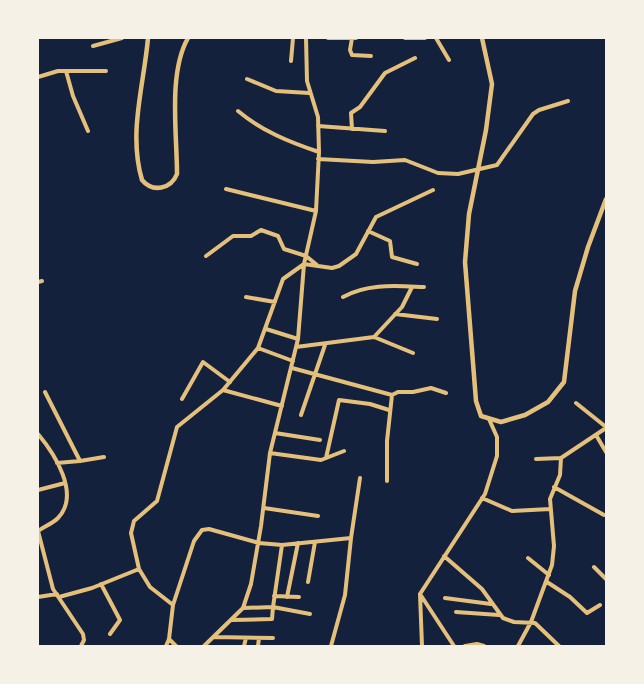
<svg xmlns="http://www.w3.org/2000/svg" width="644" height="684" font-family="'DM Sans',sans-serif">
  <style>
    .lines { fill: none; stroke-linecap: round; stroke-linejoin: round }
    .minor { stroke: #e5c07b; stroke-width: 4 }
    .tertiary { stroke: #e5c07b; stroke-width: 4.5 }
  </style>
  <rect width="100%" height="100%" fill="#14213d"/>
  <g class="lines">
    <!-- minor -->
    <path class="minor" d="M328 38H356
      M352 38 350 50 352 55 371 56
      M405 38H425
      M436 38 449 60
      M93 46 122 38
      M291 61 293 38
      M66 71 73 96 88 131
      M38 77 58 71H106
      M247 79 276 91 309 93
      M238 111C262 131 289 142 319 152
      M318 126 385 131
      M352 129 351 113 360 107 385 73 415 58
      M318 159 373 162 405 160 438 173 458 174 497 165 533 114 539 110 568 101
      M226 189 316 211
      M368 231 390 241 392 257 417 264
      M206 256 233 236H251L261 230 278 236 284 249 306 256 317 265
      M38 282 42 281
      M246 297 275 302
      M343 297C368 283 397 286 424 287
      M395 314 437 319
      M266 329 298 339
      M374 337 413 353
      M296 347 374 337 402 307 412 287
      M258 348 293 361
      M292 368 392 395 387 441V481
      M223 390 282 406
      M45 392 80 461 57 463
      M392 395 398 392H413L431 388 446 393
      M182 399 203 362 230 382
      M576 403 606 427
      M301 415 325 345
      M275 433 320 440
      M38 434C54 453 81 494 58 518 53 523 44 527 38 531L53 589 83 634 84 640 81 646
      M596 435 606 452
      M270 453 321 460 344 451
      M326 458 339 400 370 404 389 410
      M536 459 561 458 606 428
      M80 461 104 457
      M554 487 604 515
      M38 490 65 483
      M482 498 512 511 550 509
      M264 508 318 516
      M282 545 273 607 310 614
      M444 556 482 589 503 618 514 622 535 623 559 646
      M528 558 549 575
      M594 567 606 579
      M308 582 315 542
      M547 582 570 597 587 613 600 605
      M101 584 120 620 110 634
      M420 594 454 646
      M274 596 299 597
      M38 597 57 594
      M59 597 92 588 139 569
      M287 597 298 543
      M445 598 491 604
      M173 605 194 541 202 530 209 529 259 543 282 545 351 538 360 478
      M456 612 499 615
      M232 620 272 619 273 607 243 608
      M214 637 273 638
      M169 639 176 646
      M166 646 169 639 173 605 150 587 139 569 131 533 134 521 157 501 177 427 223 390 258 348 283 279 304 264 332 268 339 266 356 254 376 217 433 190
      M204 646 243 608 251 584 261 526 270 453 298 339 304 264 316 211 319 152 318 117 307 81 306 38
      M244 646 246 638
      M258 646 259 638
      M331 646 345 595 351 538
      M422 646 420 594 485 494 497 456V437L489 419
      M465 646 477 644 484 646
      M518 646 531 622 552 565 554 546 550 499 560 475 561 458"/>
    <!-- tertiary -->
    <path class="tertiary" d="M148 38C144 85 128 133 142 180 153 193 171 189 177 174 177 133 168 73 188 38
      M482 38 492 84 486 130 469 214 465 262 476 401 481 416 501 422 525 415 548 402 564 382 575 291 588 247 606 199"/>
  </g>
  <!-- border -->
  <rect width="644" height="684" fill="none" stroke="#f6f1e7" stroke-width="78"/>
</svg>
